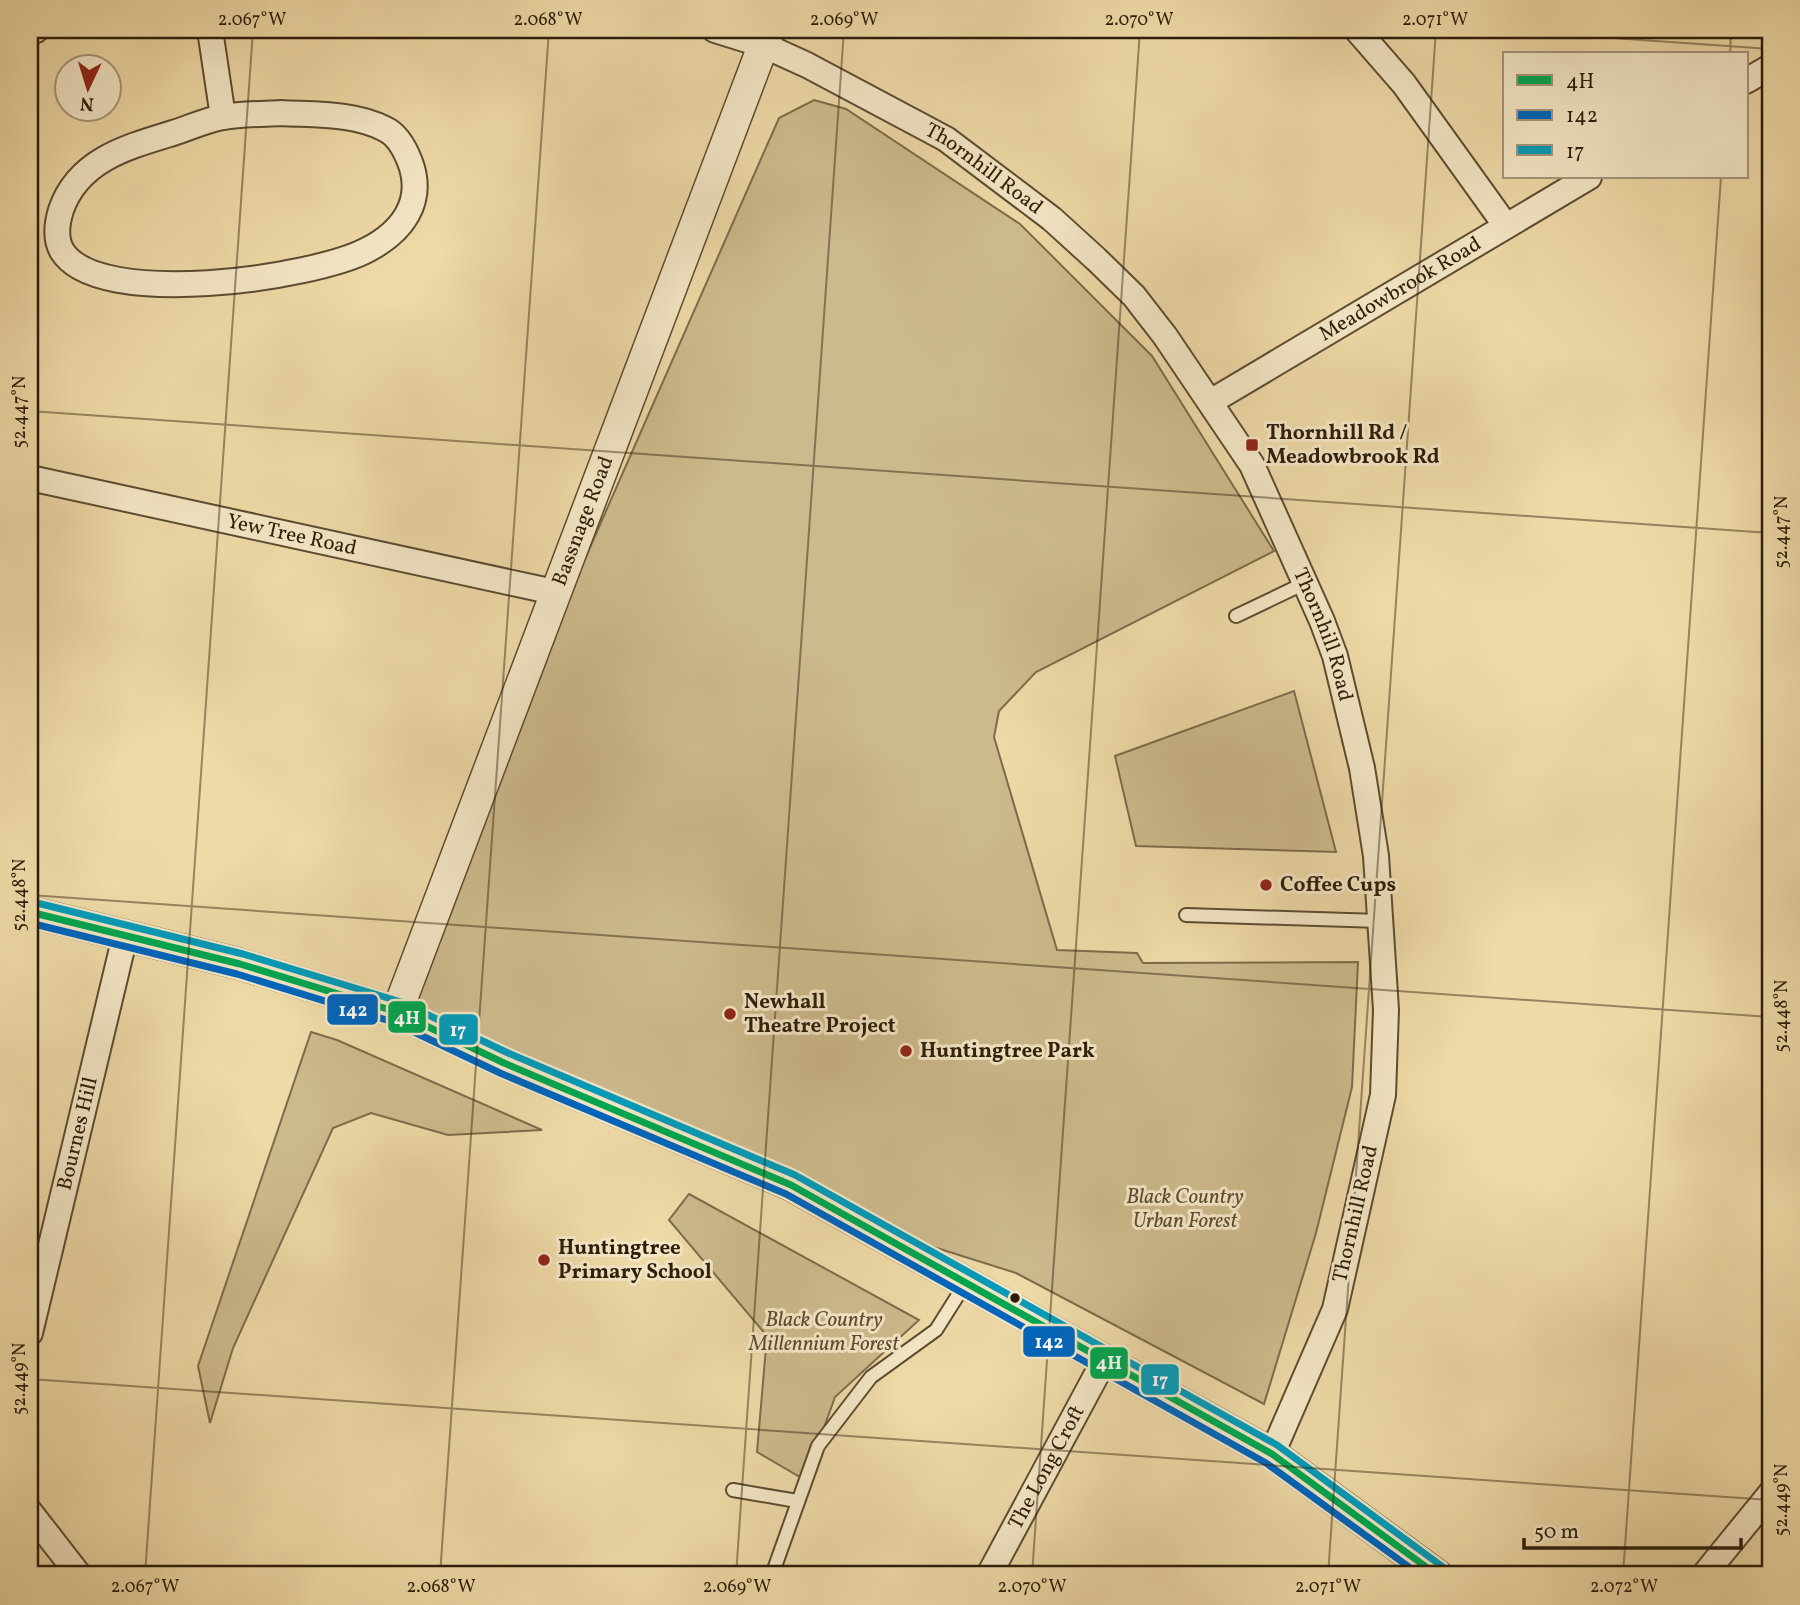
<svg xmlns="http://www.w3.org/2000/svg" width="1800" height="1605" font-family="Vollkorn,serif">
  <style>
    .green { fill: #cdba8c; stroke: #7c6c4c; stroke-width: 2 }
    .lines { fill: none; stroke-linecap: round; stroke-linejoin: round }
    .service-casing { stroke: #5c4c32; stroke-width: 16 }
    .minor-casing { stroke: #5c4c32; stroke-width: 28 }
    .tertiary-casing { stroke: #5c4c32; stroke-width: 33 }
    .service { stroke: #f4e7c6; stroke-width: 12 }
    .minor { stroke: #f4e7c6; stroke-width: 24 }
    .tertiary { stroke: #f4e7c6; stroke-width: 30 }
    .bus-1-casing { stroke: #f4e7c6; stroke-width: 12 }
    .bus-2-casing { stroke: #f4e7c6; stroke-width: 12 }
    .bus-3-casing { stroke: #f4e7c6; stroke-width: 12 }
    .bus-1 { stroke: #00a651; stroke-width: 7 }
    .bus-2 { stroke: #0065bd; stroke-width: 7 }
    .bus-3 { stroke: #049bba; stroke-width: 7 }
    .ticks { fill: none; stroke: #2b1d0b; stroke-width: 2; stroke-opacity: 0.45 }
    .poi-dot { fill: #8f2418; stroke: #f4e7c6; stroke-width: 2.5 }
    .bus-dot { fill: #2b1d0b; stroke: #f4e7c6; stroke-width: 2.5 }
    .labels { text-anchor: middle; dominant-baseline: central; stroke-width: 6; stroke-linejoin: round; paint-order: stroke }
    .street-label { font-size: 21px; fill: #2b1d0b; stroke: #f4e7c6 }
    .poi-label { font-size: 21px; font-weight: bold; fill: #2b1d0b; stroke: #f4e7c6; text-anchor: start }
    .park-label { font-size: 21px; font-style: italic; fill: #5c4c32; stroke: #f4e7c6 }
    .line-badge { stroke: #f4e7c6; stroke-width: 2.5 }
    .badge-label { font-size: 19px; text-anchor: middle; font-weight: bold; fill: #fff }
    .neatline { fill: none; stroke: #2b1d0b; stroke-width: 2.5 }
    .ticks-label { font-size: 18px; text-anchor: middle; fill: #2b1d0b }
  </style>
  <rect width="100%" height="100%" fill="#eedaa7"/>
  <filter id="stains"><feTurbulence type="fractalNoise" baseFrequency=".00286" numOctaves="4"/><feColorMatrix values="0 0 0 0 .2 0 0 0 0 .09 0 0 0 0 .02 0 0 0 .5 -.17"/></filter>
  <radialGradient id="worn" r=".72"><stop offset=".6" stop-color="#630" stop-opacity="0"/><stop offset="1" stop-color="#630" stop-opacity=".3"/></radialGradient>
  <!-- green -->
  <path class="green" d="M814 100 846 109 1020 224 1152 356 1274 551 1036 672 999 711 994 737 1057 950 1137 953 1143 963 1358 962 1352 1087 1316 1233 1264 1404 1016 1273 921 1243 412 1011 566 602 779 118Z
    M1294 691 1336 852 1136 846 1115 756Z
    M311 1032 337 1040 542 1130 448 1135 371 1113 333 1128 233 1348 210 1423 198 1366Z
    M689 1194 919 1320 835 1397 805 1480 757 1452 767 1336 669 1220Z"/>
  <g class="lines">
    <defs>
      <path id="service" d="M1236 616 1305 583
        M1186 915 1380 921
        M733 1490 797 1501
        M772 1575 818 1446 871 1377 936 1330 965 1284"/>
      <g id="minor">
        <path d="M210 30 223 117"/>
        <path id="s1" d="M715 30 763 45 807 65 946 139 1052 219 1096 259 1134 296 1165 336 1252 465 1322 621 1335 656 1362 768 1376 856 1386 1010 1383 1095 1335 1309 1272 1454"/>
        <path d="M1357 30 1404 84 1506 226"/>
        <path d="M30 32 36 30"/>
        <path d="M1746 81 1770 67"/>
        <path d="M281 113C315 115 354 113 385 129 398 135 405 149 410 162 425 202 402 232 367 250 314 278 98 310 62 251 55 239 57 223 61 210 78 160 127 147 173 133 189 128 206 120 223 117 242 114 262 114 281 113Z"/>
        <path id="s2" d="M1212 401 1589 177"/>
        <path id="s3" d="M30 478 554 592"/>
        <path id="s4" d="M30 1333 125 936"/>
        <path d="M30 1512 79 1575"/>
        <path id="s5" d="M989 1575 1105 1359"/>
        <path d="M1704 1575 1770 1494"/>
      </g>
      <g id="tertiary">
        <path d="M30 912 240 964 397 1012 504 1063 791 1185 1272 1454 1437 1575"/>
        <path id="s6" d="M397 1012 769 30"/>
      </g>
    </defs>
    <!-- service casing -->
    <use href="#service" class="service-casing"/>
    <!-- minor casing -->
    <use href="#minor" class="minor-casing"/>
    <!-- tertiary casing -->
    <use href="#tertiary" class="tertiary-casing"/>
    <!-- service -->
    <use href="#service" class="service"/>
    <!-- minor -->
    <use href="#minor" class="minor"/>
    <!-- tertiary -->
    <use href="#tertiary" class="tertiary"/>
    <defs>
      <path id="bus-1" d="M30 912 240 964 397 1012 504 1063 791 1185 1272 1454 1437 1575"/>
      <path id="bus-2" d="M30 923 237 974 393 1022 500 1073 786 1194 1266 1463 1420 1575"/>
      <path id="bus-3" d="M33 902 243 954 401 1002 508 1053 795 1175 1277 1445 1443 1567"/>
    </defs>
    <!-- bus-1 casing -->
    <use href="#bus-1" class="bus-1-casing"/>
    <!-- bus-2 casing -->
    <use href="#bus-2" class="bus-2-casing"/>
    <!-- bus-3 casing -->
    <use href="#bus-3" class="bus-3-casing"/>
    <!-- bus-1 -->
    <use href="#bus-1" class="bus-1"/>
    <!-- bus-2 -->
    <use href="#bus-2" class="bus-2"/>
    <!-- bus-3 -->
    <use href="#bus-3" class="bus-3"/>
  </g>
  <!-- ticks -->
  <path class="ticks" d="M1500 30 1770 49M1730 54 1731 30M30 411 1770 533M30 895 1770 1017M30 1379 1770 1500M145 1575 253 30M440 1575 549 30M736 1575 844 30M1032 1575 1140 30M1328 1575 1436 30M1623 1575 1721 177"/>
  <!-- markers -->
  <g class="poi-dot">
    <rect x="1245" y="438" width="14" height="14" rx="3.5"/>
    <circle cx="1266" cy="885" r="7"/>
    <circle cx="730" cy="1014" r="7"/>
    <circle cx="906" cy="1051" r="7"/>
    <circle cx="544" cy="1260" r="7"/>
  </g>
  <circle class="bus-dot" cx="1015" cy="1298" r="6"/>
  <g class="labels">
    <!-- street labels -->
    <g class="street-label">
      <text stroke="none"><textPath href="#s1" startOffset="304">Thornhill Road</textPath></text>
      <text stroke="none"><textPath href="#s2" startOffset="219">Meadowbrook Road</textPath></text>
      <text stroke="none"><textPath href="#s6" startOffset="525">Bassnage Road</textPath></text>
      <text stroke="none"><textPath href="#s3" startOffset="268">Yew Tree Road</textPath></text>
      <text stroke="none"><textPath href="#s1" startOffset="892">Thornhill Road</textPath></text>
      <text stroke="none"><textPath href="#s4" startOffset="205">Bournes Hill</textPath></text>
      <text transform="translate(1356 1214) rotate(-77)">Thornhill Road</text>
      <text stroke="none"><textPath href="#s5" startOffset="122">The Long Croft</textPath></text>
    </g>
    <!-- poi labels -->
    <g class="poi-label">
      <text x="1266" y="433">Thornhill Rd /<tspan x="1266" dy="24">Meadowbrook Rd</tspan></text>
      <text x="1280" y="885">Coffee Cups</text>
      <text x="744" y="1002">Newhall<tspan x="744" dy="24">Theatre Project</tspan></text>
      <text x="920" y="1051">Huntingtree Park</text>
      <text x="558" y="1248">Huntingtree<tspan x="558" dy="24">Primary School</tspan></text>
    </g>
    <!-- park labels -->
    <g class="park-label">
      <text x="1185" y="1197">Black Country<tspan x="1185" dy="24">Urban Forest</tspan></text>
      <text x="824" y="1320">Black Country<tspan x="824" dy="24">Millennium Forest</tspan></text>
    </g>
  </g>
  <g class="line-badge">
    <rect x="326" y="993" width="53" height="33" rx="7" fill="#0065bd"/>
    <rect x="387" y="1000" width="40" height="34" rx="7" fill="#00a651"/>
    <rect x="438" y="1013" width="41" height="33" rx="7" fill="#049bba"/>
    <rect x="1022" y="1325" width="54" height="33" rx="7" fill="#0065bd"/>
    <rect x="1089" y="1346" width="40" height="34" rx="7" fill="#00a651"/>
    <rect x="1140" y="1363" width="40" height="33" rx="7" fill="#049bba"/>
  </g>
  <g class="badge-label">
    <text x="353" y="1016">142</text>
    <text x="407" y="1024">4H</text>
    <text x="458" y="1036">17</text>
    <text x="1049" y="1348">142</text>
    <text x="1109" y="1369">4H</text>
    <text x="1160" y="1386">17</text>
  </g>
  <!-- margin -->
  <rect width="1800" height="1605" fill="none" stroke="#eedaa7" stroke-width="77"/>
  <!-- legend -->
  <rect x="1503" y="52" width="245" height="126" fill="#f4e7c6" stroke="#a4967b" stroke-width="2"/>
  <rect x="1517" y="75" width="35" height="10" fill="#00a651" stroke="#a4967b" stroke-width="2"/>
  <text x="1566" y="88" font-size="21" fill="#2b1d0b">4H</text>
  <rect x="1517" y="110" width="35" height="10" fill="#0065bd" stroke="#a4967b" stroke-width="2"/>
  <text x="1566" y="122" font-size="21" fill="#2b1d0b">142</text>
  <rect x="1517" y="145" width="35" height="10" fill="#049bba" stroke="#a4967b" stroke-width="2"/>
  <text x="1566" y="158" font-size="21" fill="#2b1d0b">17</text>
  <!-- north arrow -->
  <g transform="translate(88 88) rotate(184)"><circle r="33" fill="#f4e7c6" stroke="#a4967b" stroke-width="2"/>
  <path d="M0-5L12 26L0 18L-12 26Z" fill="#8f2418"/>
  <text y="-10" font-size="19" font-weight="bold" text-anchor="middle" fill="#2b1d0b">N</text>
  </g>
  <!-- scale -->
  <path d="M1524 1538v10h217v-10" fill="none" stroke="#2b1d0b" stroke-width="3.5"/>
  <text x="1534" y="1538" font-size="21" fill="#2b1d0b" stroke="#f4e7c6" stroke-width="5" paint-order="stroke">50 m</text>
  <rect x="38" y="38" width="1724" height="1528" class="neatline"/>
  <g class="ticks-label">
    <text x="252" y="25">2.067°W</text>
    <text x="548" y="25">2.068°W</text>
    <text x="844" y="25">2.069°W</text>
    <text x="1139" y="25">2.070°W</text>
    <text x="1435" y="25">2.071°W</text>
    <text transform="translate(19 412) rotate(-90)" y="6">52.447°N</text>
    <text transform="translate(1781 532) rotate(-90)" y="6">52.447°N</text>
    <text transform="translate(19 895) rotate(-90)" y="6">52.448°N</text>
    <text transform="translate(1781 1016) rotate(-90)" y="6">52.448°N</text>
    <text transform="translate(19 1379) rotate(-90)" y="6">52.449°N</text>
    <text transform="translate(1781 1500) rotate(-90)" y="6">52.449°N</text>
    <text x="145" y="1592">2.067°W</text>
    <text x="441" y="1592">2.068°W</text>
    <text x="737" y="1592">2.069°W</text>
    <text x="1032" y="1592">2.070°W</text>
    <text x="1328" y="1592">2.071°W</text>
    <text x="1624" y="1592">2.072°W</text>
  </g>
  <rect width="100%" height="100%" filter="url(#stains)"/>
  <rect width="100%" height="100%" fill="url(#worn)"/>
</svg>
